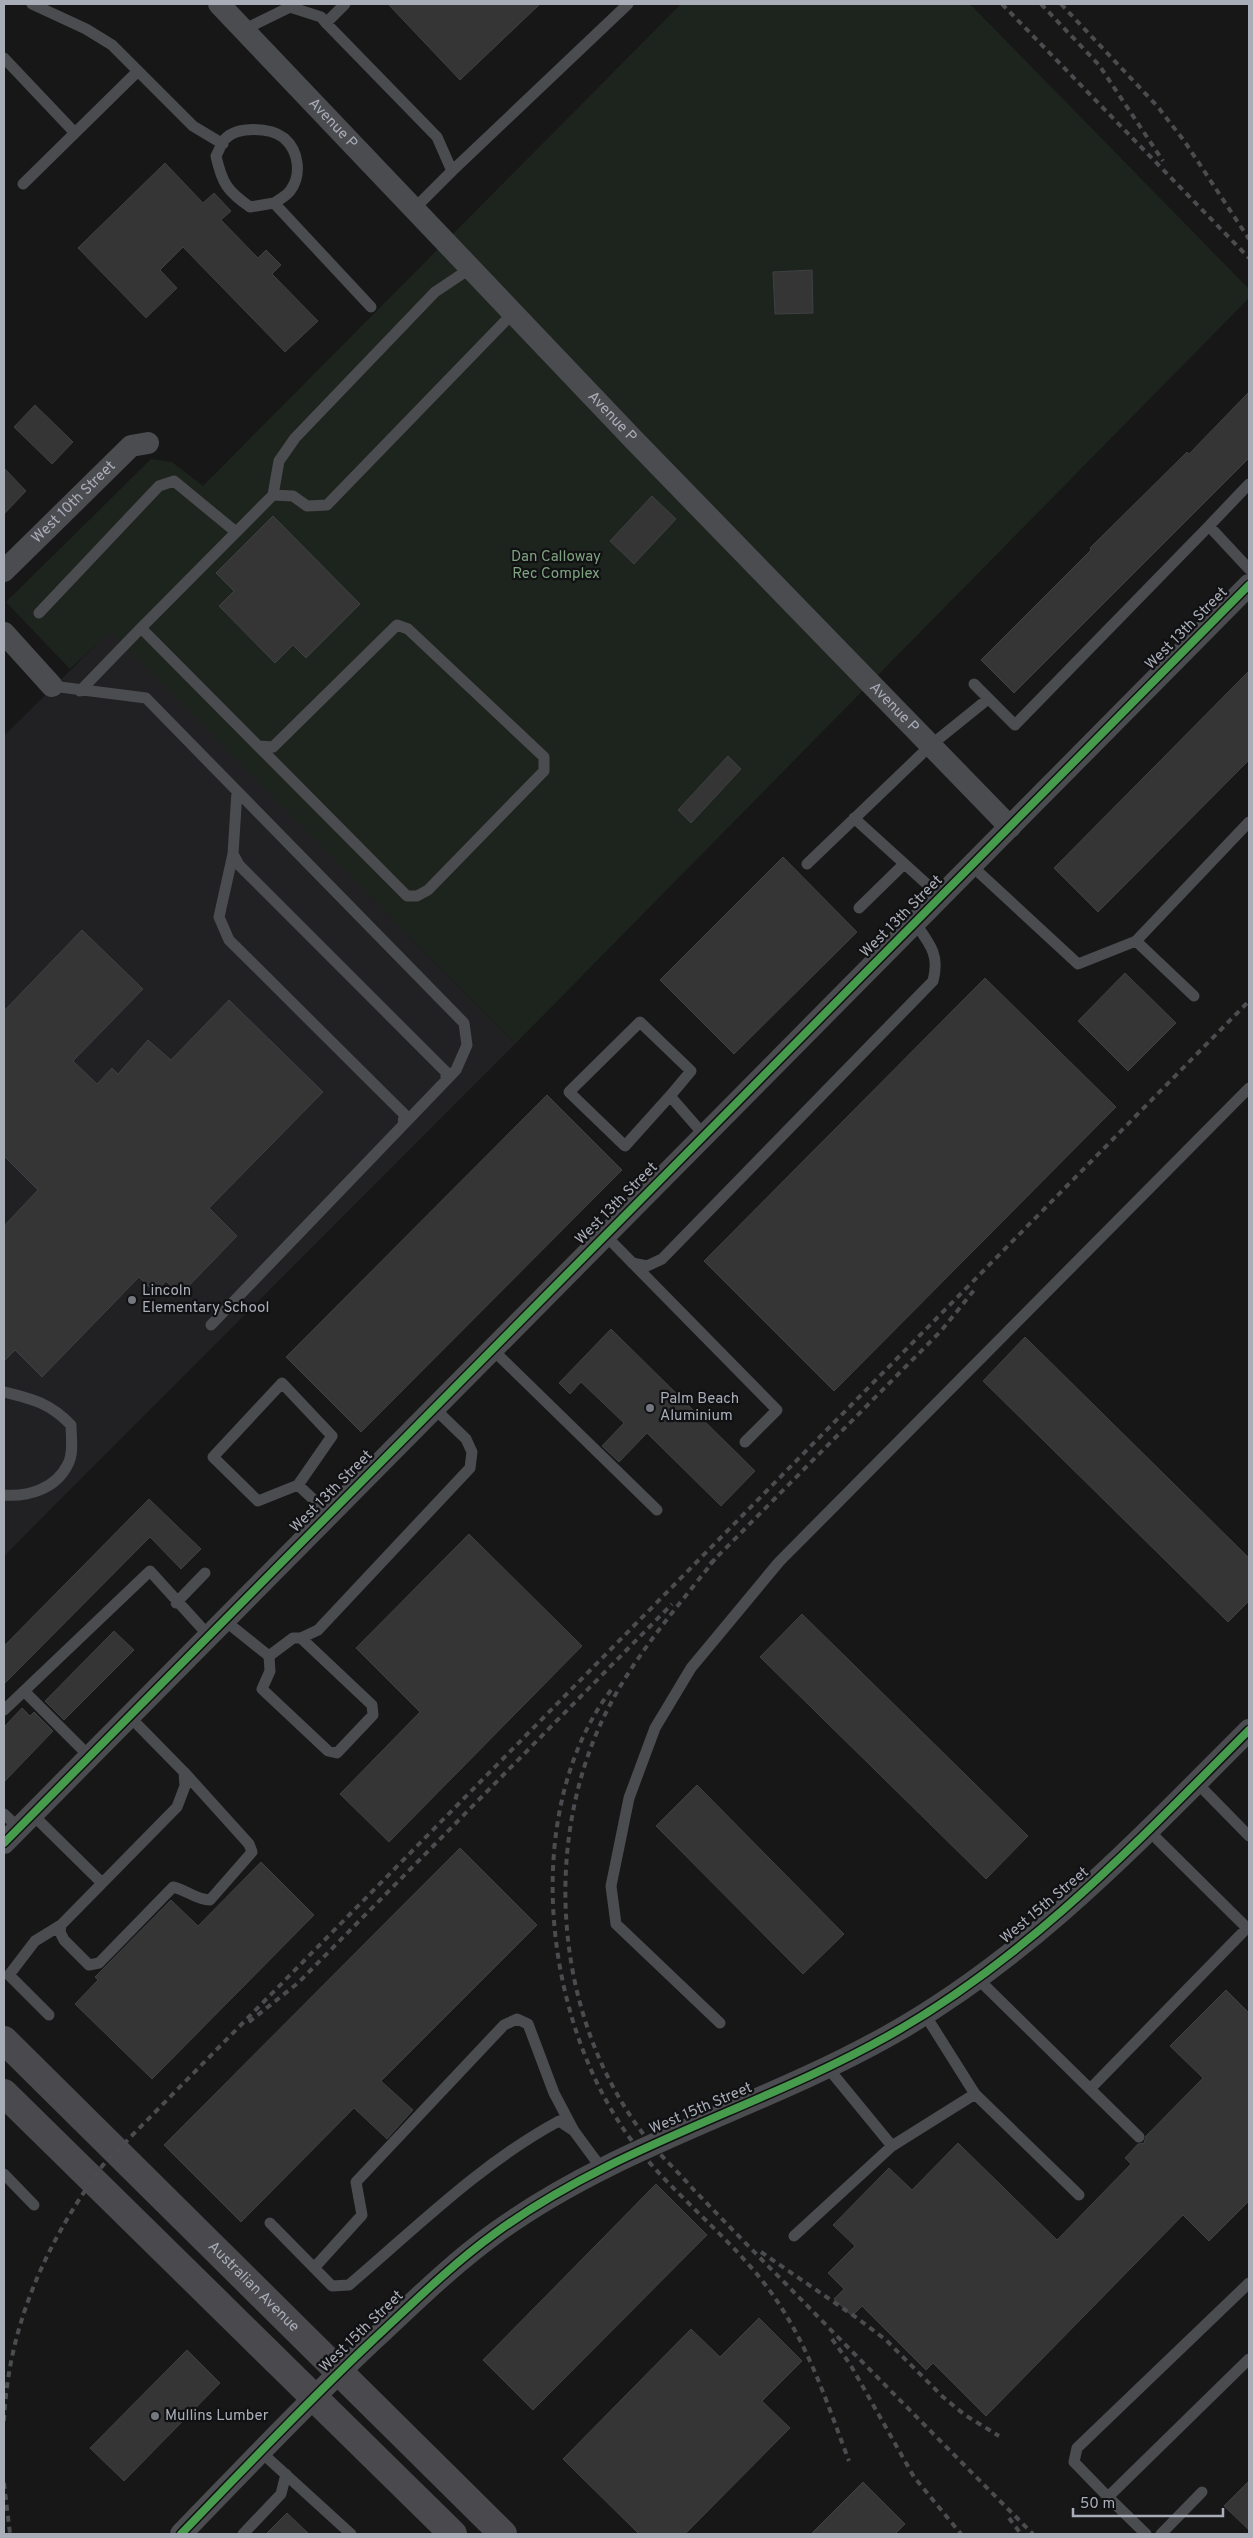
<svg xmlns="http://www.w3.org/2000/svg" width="1253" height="2538" font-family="Overpass,sans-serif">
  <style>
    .built { fill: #212123 }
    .green { fill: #1d241e }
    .building { fill: #353536; stroke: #3f4043 }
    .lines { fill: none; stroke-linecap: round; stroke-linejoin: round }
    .service { stroke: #4b4c50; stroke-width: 11 }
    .minor { stroke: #4b4c50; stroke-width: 22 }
    .secondary { stroke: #4a4a4e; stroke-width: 28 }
    .rail { stroke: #4b4c4f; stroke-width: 4; stroke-dasharray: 6 5; stroke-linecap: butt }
    .cycleway-casing { stroke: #111113; stroke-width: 11 }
    .cycleway { stroke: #469c4c; stroke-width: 8 }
    .poi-dot { fill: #757880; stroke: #111113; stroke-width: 2 }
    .labels { text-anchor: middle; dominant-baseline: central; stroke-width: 4.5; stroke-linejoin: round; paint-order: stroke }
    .street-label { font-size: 15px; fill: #a8adb8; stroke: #111113 }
    .park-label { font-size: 15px; fill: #7fa381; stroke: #111113 }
    .poi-label { font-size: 15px; fill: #a8adb8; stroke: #111113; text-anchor: start }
  </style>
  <rect width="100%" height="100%" fill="#171717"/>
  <!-- built -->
  <path class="built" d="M111 630 515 1044 4 1556V736Z"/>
  <!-- green -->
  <path class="green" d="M681 4H970L1249 289V298L515 1044 111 631 70 669 6 602 151 459 172 462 203 486Z"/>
  <!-- building -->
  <path class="building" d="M388 4H540L460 80Z
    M165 163 203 203 214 193 231 211 221 220 258 258 266 250 281 265 272 274 318 321 285 352 183 247 160 270 177 288 146 318 78 248Z
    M812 270 813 313 775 314 773 272Z
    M1249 392V458L1014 693 981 660 1091 550 1090 548 1187 452 1189 454Z
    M35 405 73 442 52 464 14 427Z
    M4 468 26 491 4 514Z
    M652 496 676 519 634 564 610 541Z
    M273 516 360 604 306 658 293 645 275 663 219 606 234 591 216 573Z
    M1249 671V760L1098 912 1054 868Z
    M728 756 741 769 691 823 678 810Z
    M783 857 857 932 734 1054 660 980Z
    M82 930 143 989 73 1061 97 1084 112 1068 118 1074 148 1040 171 1060 229 1000 323 1092 209 1208 237 1236 180 1295 166 1281 155 1293 139 1277 42 1377 15 1350 4 1361V1226L38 1190 4 1156V1011Z
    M1125 973 1176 1023 1128 1071 1078 1021Z
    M985 978 1116 1107 834 1391 704 1261Z
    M547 1095 622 1170 361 1432 286 1357Z
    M611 1329 755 1471 721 1506 647 1433 619 1462 602 1446 624 1423 581 1382 570 1394 559 1383Z
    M1025 1337 1249 1558V1601L1228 1622 983 1381Z
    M149 1499 201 1549 181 1569 150 1537 4 1684V1646Z
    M469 1534 582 1646 389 1842 340 1794 420 1712 356 1648Z
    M802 1614 1028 1836 986 1879 760 1657Z
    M114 1631 134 1650 64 1720 45 1701Z
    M22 1708 30 1716 34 1712 53 1731 4 1782V1727Z
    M697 1785 844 1934 803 1974 656 1826Z
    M460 1848 537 1925 381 2081 413 2110 387 2139 354 2108 241 2222 164 2145Z
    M261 1862 314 1915 152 2079 75 2004 98 1980 95 1977 171 1900 198 1926Z
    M1226 1990 1249 2013V2201L1209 2241 1183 2215 986 2416 933 2363 926 2370 862 2306 852 2316 834 2299 844 2289 828 2273 855 2246 833 2225 889 2168 912 2190 958 2143 1057 2240 1131 2164 1125 2158 1138 2144 1144 2143 1146 2136 1203 2078 1170 2046Z
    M656 2184 707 2235 533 2410 483 2360Z
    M759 2318 802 2361 762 2401 790 2428 685 2534H639L563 2459 691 2329 720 2357Z
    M187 2350 220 2383 124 2481 90 2448Z
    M1249 2481V2530L1224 2506Z
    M863 2482 905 2524 895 2534H811Z
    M287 2513 309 2534H266Z"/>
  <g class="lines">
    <!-- service -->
    <path class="service" d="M32 4 86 29 112 45 193 126 223 144
      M326 23 345 4
      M243 30 290 7 321 17 326 23 437 137 452 171 414 209
      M4 58 75 133
      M452 171 628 4
      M23 184 138 71
      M274 203C279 200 286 196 290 191 302 175 299 151 284 138 270 127 237 126 225 139 221 143 219 151 216 156 222 183 227 191 250 207L274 203 371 307
      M1249 484 1209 526 1249 569
      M273 495 279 461 295 438 435 292 471 268
      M39 613 159 486 174 481 236 532
      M974 684 1015 725 1209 526
      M52 686 146 698 464 1023 467 1045 456 1070 211 1325
      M80 691 141 628
      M259 746 273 747 397 625 408 629 544 757V771L428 890 417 896H407L141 628 273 495 293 496 307 506 327 505 513 313
      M237 791 233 854 239 865 446 1072V1080
      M854 818 941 897
      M233 854 219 917 229 940 404 1114 403 1125
      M807 864 931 745 988 699
      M972 866 1078 964 1136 941 1249 822
      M859 908 904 864
      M1136 941 1194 996
      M670 1096 625 1146 569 1092 640 1022 691 1071 670 1096 704 1135
      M605 1235 777 1410 745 1442
      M632 1263 647 1266 662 1259 933 981C940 955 930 944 915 923
      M492 1349 657 1510
      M4 1392C33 1399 50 1403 71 1425 71 1437 74 1453 68 1464 56 1489 28 1497 4 1495
      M298 1485 332 1436 282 1383 213 1457 258 1501 298 1485 329 1514
      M176 1603 205 1573
      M224 1620 269 1656 270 1671 262 1689 328 1751 337 1753 373 1715 372 1705 301 1638H293L269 1656
      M301 1638 318 1630 470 1468 472 1452 466 1439 434 1408
      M4 1710 24 1691
      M129 1716 184 1772 185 1786 177 1807 61 1925 60 1932 64 1940 89 1965 99 1963 173 1887C187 1890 196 1900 210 1900L252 1852 249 1844 184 1772
      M89 1756 24 1691 150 1571 209 1636
      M1197 1783 1249 1836
      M4 1814 19 1828
      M32 1814 102 1883
      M977 1978 1090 2089 1247 1928 1149 1831
      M49 2015 9 1975 35 1941 61 1925
      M720 2023 616 1924 611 1886 629 1798 655 1728 691 1668 779 1562 1249 1088
      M1090 2089 1139 2137
      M975 2094 1079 2195
      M892 2146 975 2094 924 2013
      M4 2174 34 2205
      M270 2223 332 2286 349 2285C416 2228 481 2163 559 2121L574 2131 602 2169
      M794 2236 892 2146 828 2068
      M314 2268 362 2215 356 2182 504 2025 517 2019 528 2024 554 2093 574 2131
      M261 2452 351 2534
      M1108 2497 1074 2462 1077 2448 1249 2283
      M243 2534 281 2494 286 2474
      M1146 2534 1108 2497 1249 2359
      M1161 2534 1202 2492"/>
    <!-- minor -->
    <g class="minor">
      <path id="s1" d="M219 4 634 440 1010 827"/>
      <path id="s2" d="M4 571 131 446 148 443"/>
      <path d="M4 633 52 686"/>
      <path d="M4 1843 1249 585"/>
      <path d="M181 2534C244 2469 306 2403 372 2341 412 2304 450 2266 494 2234 614 2146 760 2108 888 2036 1029 1957 1136 1843 1249 1730"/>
    </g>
    <!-- secondary -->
    <g class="secondary">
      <path id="s3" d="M4 2040 503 2534"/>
      <path d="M4 2093 453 2534"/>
    </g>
    <!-- rail -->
    <path class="rail" d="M1002 4 1249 258
      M1041 4 1099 65 1163 161
      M1061 4 1158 107 1185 142 1249 239
      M715 1559C679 1605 641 1648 613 1699 538 1836 552 2024 652 2145 665 2160 680 2174 693 2189 723 2220 754 2252 785 2283 867 2367 950 2451 1033 2534
      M710 1564 941 1331 975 1289
      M611 1690C517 1815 544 2032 639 2150 679 2200 739 2245 775 2298 810 2349 827 2403 849 2461
      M249 2022 298 1983 672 1604
      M761 2252 857 2318 886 2340 943 2397 965 2415 999 2436
      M832 2339 850 2364 914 2477 961 2534
      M4 2421C8 2325 47 2241 103 2165L1249 1001
      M4 2483 10 2534
      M1009 2518 1021 2534"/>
    <defs>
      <path id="cycleway" d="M4 1843 1249 585
        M181 2534C244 2469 306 2403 372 2341 412 2304 450 2266 494 2234 614 2146 760 2108 888 2036 1029 1957 1136 1843 1249 1730"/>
    </defs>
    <!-- cycleway casing -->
    <use href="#cycleway" class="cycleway-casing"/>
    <!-- cycleway -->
    <use href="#cycleway" class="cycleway"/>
  </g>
  <!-- markers -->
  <g class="poi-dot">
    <circle cx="132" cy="1300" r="5"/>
    <circle cx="650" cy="1408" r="5"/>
    <circle cx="155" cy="2416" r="5"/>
  </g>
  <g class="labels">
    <!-- street labels -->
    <g class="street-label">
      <text stroke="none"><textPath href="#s1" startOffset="165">Avenue P</textPath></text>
      <text stroke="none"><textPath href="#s1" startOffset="570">Avenue P</textPath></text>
      <text stroke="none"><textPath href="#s2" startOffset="98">West 10th Street</textPath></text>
      <text transform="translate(1187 629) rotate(-45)">West 13th Street</text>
      <text stroke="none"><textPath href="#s1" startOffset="975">Avenue P</textPath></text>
      <text transform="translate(902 917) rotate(-45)">West 13th Street</text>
      <text transform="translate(617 1204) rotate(-45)">West 13th Street</text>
      <text transform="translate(332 1492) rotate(-45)">West 13th Street</text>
      <text transform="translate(1045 1906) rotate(-40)">West 15th Street</text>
      <text transform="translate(701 2109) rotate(-23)">West 15th Street</text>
      <text stroke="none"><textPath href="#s3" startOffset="351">Australian Avenue</textPath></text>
      <text transform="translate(362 2332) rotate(-44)">West 15th Street</text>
    </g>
    <!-- park labels -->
    <g class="park-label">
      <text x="556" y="557">Dan Calloway<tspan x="556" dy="17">Rec Complex</tspan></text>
    </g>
    <!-- poi labels -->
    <g class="poi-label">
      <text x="142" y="1291">Lincoln<tspan x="142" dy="17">Elementary School</tspan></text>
      <text x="660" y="1399">Palm Beach<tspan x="660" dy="17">Aluminium</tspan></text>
      <text x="165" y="2416">Mullins Lumber</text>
    </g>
  </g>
  <!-- border -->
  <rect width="1253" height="2538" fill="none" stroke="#a8adb8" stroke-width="10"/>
  <!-- scale -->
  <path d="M1073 2508v8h150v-8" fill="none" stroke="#a8adb8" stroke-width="2.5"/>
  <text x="1080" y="2508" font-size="15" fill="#a8adb8" stroke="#111113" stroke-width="4" paint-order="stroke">50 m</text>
</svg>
